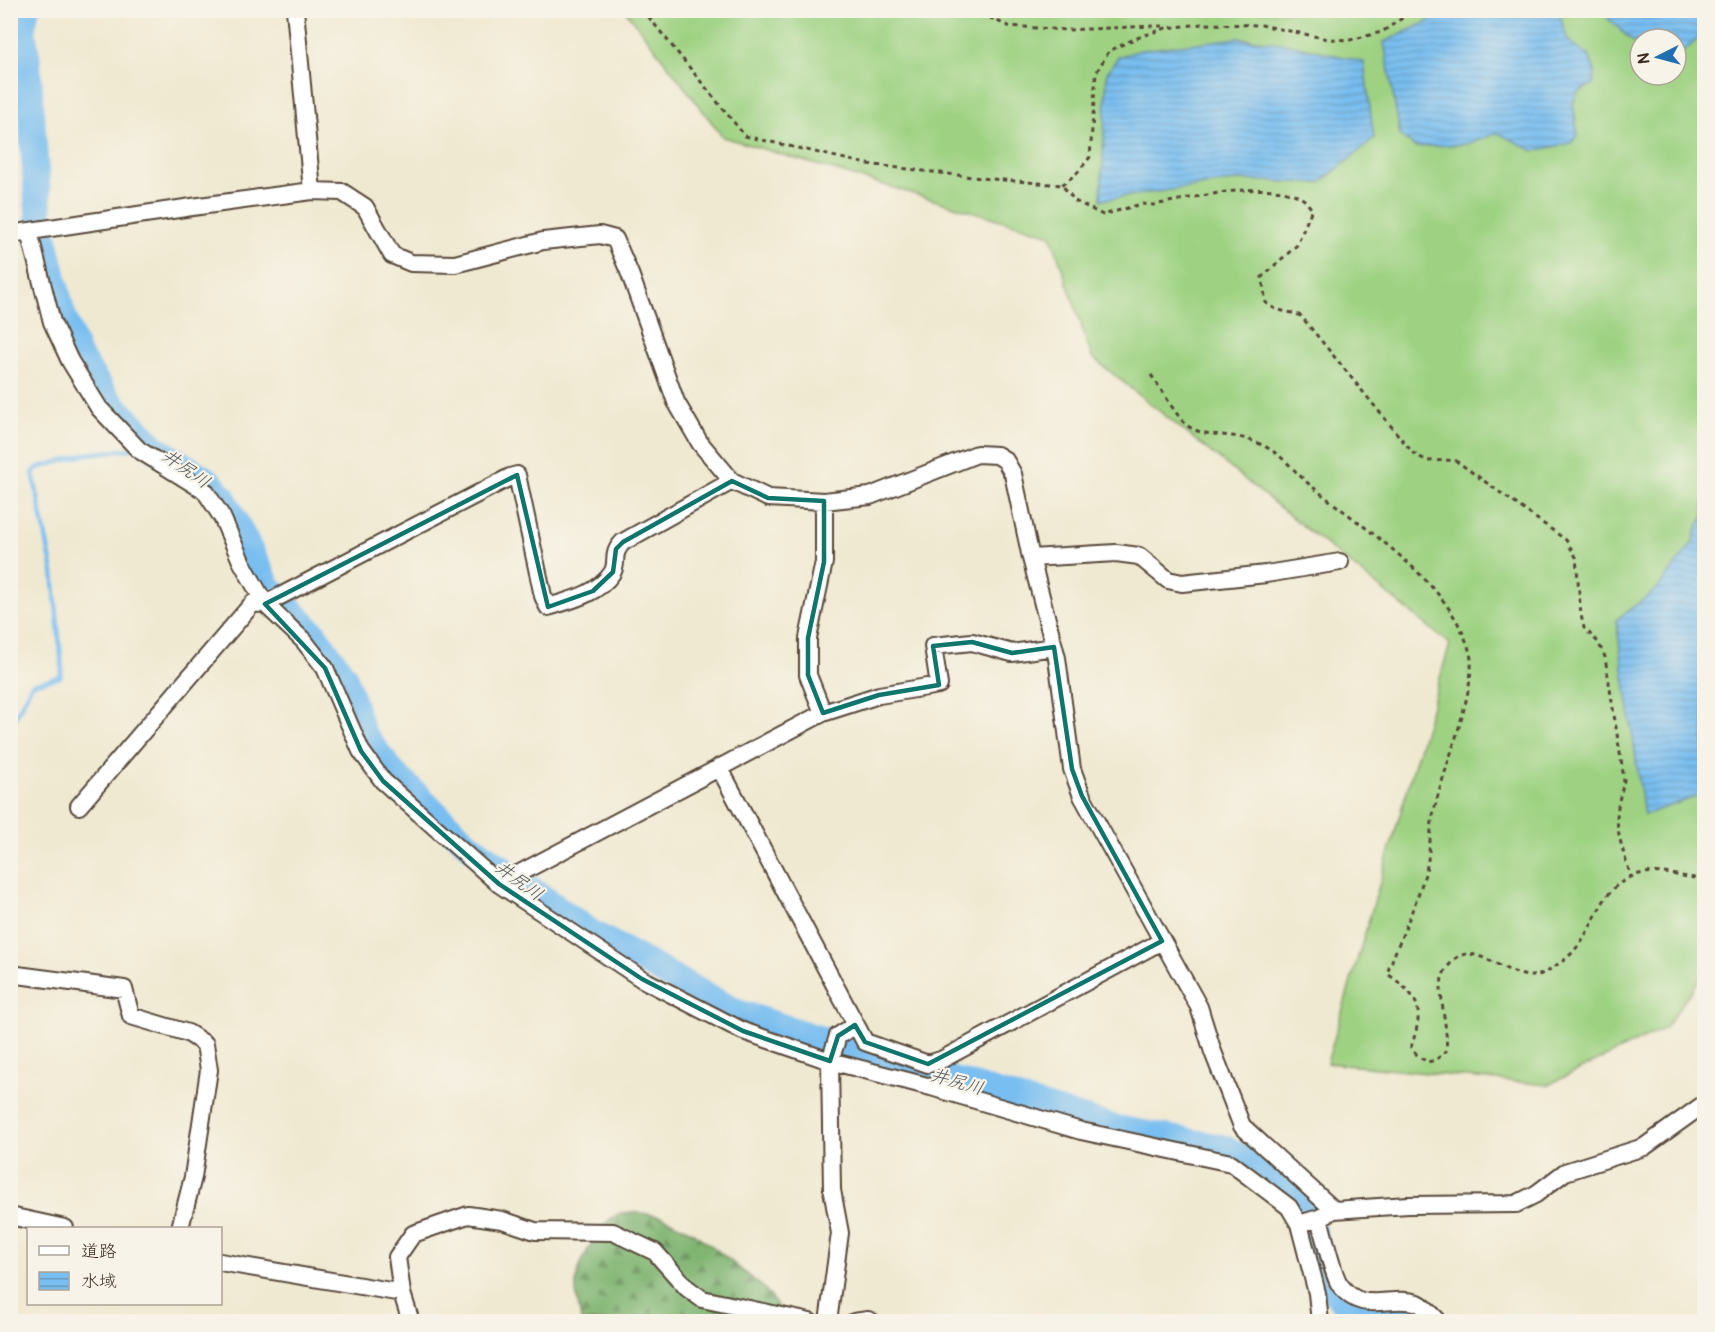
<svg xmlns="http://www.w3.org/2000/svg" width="1715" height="1332" font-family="Pangolin,'Klee One',sans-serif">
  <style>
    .grass { fill: #9ed282; stroke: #6c7e50; stroke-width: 1.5; fill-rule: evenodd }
    .forest { fill: url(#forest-firs); stroke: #5c6f47; stroke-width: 1.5 }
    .water { fill: url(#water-rules); stroke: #5a7487; stroke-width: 1.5 }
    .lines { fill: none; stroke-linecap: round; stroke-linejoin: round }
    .stream { stroke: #78bef0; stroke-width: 4.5 }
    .river { stroke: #78bef0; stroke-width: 27 }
    .minor-casing { stroke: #564739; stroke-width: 20 }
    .path { stroke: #564739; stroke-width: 3; stroke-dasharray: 4.5 4.5; stroke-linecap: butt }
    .minor { stroke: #fff; stroke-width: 16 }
    .marked { fill: none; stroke: #0f766e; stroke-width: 4.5; stroke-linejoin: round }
    .labels { text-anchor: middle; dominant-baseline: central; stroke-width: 4.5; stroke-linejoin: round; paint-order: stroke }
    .water-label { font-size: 18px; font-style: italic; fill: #4d565d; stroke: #f7f3e8 }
  </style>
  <defs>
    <pattern id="forest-firs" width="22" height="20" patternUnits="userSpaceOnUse" patternTransform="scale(1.5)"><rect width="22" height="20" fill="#7eb470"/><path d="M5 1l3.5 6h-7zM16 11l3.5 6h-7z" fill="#68935b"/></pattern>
    <pattern id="water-rules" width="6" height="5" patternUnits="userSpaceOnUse" patternTransform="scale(1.5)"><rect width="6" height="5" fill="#78bef0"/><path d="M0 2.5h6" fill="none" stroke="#649bc2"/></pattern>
  </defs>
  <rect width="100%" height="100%" fill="#f7f3e8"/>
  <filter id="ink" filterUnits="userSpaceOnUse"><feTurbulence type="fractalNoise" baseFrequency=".0167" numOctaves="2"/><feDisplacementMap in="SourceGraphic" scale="12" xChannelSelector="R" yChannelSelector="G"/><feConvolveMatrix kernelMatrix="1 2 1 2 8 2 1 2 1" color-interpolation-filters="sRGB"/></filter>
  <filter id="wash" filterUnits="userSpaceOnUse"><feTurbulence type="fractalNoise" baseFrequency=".008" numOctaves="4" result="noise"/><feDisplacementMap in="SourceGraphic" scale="24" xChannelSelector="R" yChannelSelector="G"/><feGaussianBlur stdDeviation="1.35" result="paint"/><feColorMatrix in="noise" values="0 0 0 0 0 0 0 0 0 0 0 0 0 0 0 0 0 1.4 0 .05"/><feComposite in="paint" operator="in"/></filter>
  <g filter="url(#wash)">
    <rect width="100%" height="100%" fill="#f0e9d1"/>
    <!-- grass -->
    <path class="grass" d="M626 11H1704V973L1665 1028 1548 1085 1327 1063 1450 644 1092 357 1051 235 723 137ZM1640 39H1676V75H1640Z"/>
    <!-- forest -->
    <path class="forest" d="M637 1212 663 1217 689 1230 712 1246 765 1289 788 1321H581C580 1310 575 1296 576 1284 577 1265 600 1223 618 1214 623 1212 631 1213 637 1212Z"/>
    <!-- water -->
    <path class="water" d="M1450 11H1559C1566 36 1564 43 1589 55L1595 71 1593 84 1577 93 1573 104 1578 135 1571 143 1534 151 1498 133 1467 144 1415 147 1400 135 1384 42Z
      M1600 11H1704V33L1676 59V39H1640V48Z
      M1238 38 1289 44 1364 62 1374 139 1320 183 1241 180 1101 200 1107 73 1118 57 1141 50Z
      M1704 517V794L1644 815 1616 620 1657 589 1692 544 1699 524Z"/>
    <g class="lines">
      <!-- stream -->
      <path class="stream" d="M10 728 32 684 60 677 62 669 53 572 33 473 37 468 87 454 131 449"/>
      <!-- river -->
      <path class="river" d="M26 10 22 29 27 58 39 216 61 310 77 354 109 401 154 447 209 482 223 498 269 588 314 634 344 677 362 733 392 772 468 844 590 932 736 1012 894 1063 1114 1128 1224 1148 1268 1171 1304 1203 1331 1288 1347 1305 1376 1312 1409 1313 1422 1322"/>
    </g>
  </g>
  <g filter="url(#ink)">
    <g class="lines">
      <defs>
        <path id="minor" d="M295 10 312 191
          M29 232 52 322 70 361 99 408 139 450 205 491 222 517 241 561 265 604 304 641 325 668 361 751 383 781 499 884 642 979 743 1031 830 1061 931 1087 1081 1131 1231 1163 1289 1207 1299 1224 1317 1293 1320 1322
          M10 234 192 207 312 191 342 192 365 207 392 255 411 263 455 264 543 241 600 235 615 239 630 274 676 402 700 443 732 481 768 498 824 501 870 496 977 454 997 455 1005 460 1013 474 1031 558 1057 658 1072 769 1082 796 1199 1007 1213 1052 1242 1126 1334 1210
          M1031 558 1116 553 1139 556 1168 580 1182 583 1266 574 1340 562
          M823 713 808 675V638L824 562V501
          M719 767 865 1042 928 1064 941 1060 1162 941
          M79 806 253 603 265 604 510 477 517 475 543 596 548 607C571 600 598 594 612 573 619 562 610 555 623 542L732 481
          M499 884 823 713 879 695 939 685 933 646 972 642 1012 653 1054 647
          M10 974 124 989 131 1016 188 1033 205 1044 209 1070 193 1177 180 1228
          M10 1216 65 1228
          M1319 1218C1323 1232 1333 1276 1340 1285 1362 1316 1390 1294 1418 1303 1425 1306 1433 1316 1439 1322
          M1299 1224 1319 1218 1334 1210 1408 1205 1516 1204 1536 1194 1565 1172 1644 1147 1704 1104
          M220 1262 402 1293
          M411 1322 402 1293 397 1257 413 1234 468 1215 502 1220 535 1231 613 1232 655 1252 687 1288 702 1299 810 1322
          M828 1322 840 1233 832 1190 830 1061 838 1036 855 1025
          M854 1322 868 1320 872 1322"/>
      </defs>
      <!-- minor casing -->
      <use href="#minor" class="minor-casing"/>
      <!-- path -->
      <path class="path" d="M643 10 745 136 867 164 981 178 1062 185 1075 201 1103 215 1141 204 1153 205C1189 199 1273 177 1303 199 1306 201 1309 206 1312 209L1297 245 1262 277 1266 303C1278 313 1287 310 1301 316L1413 453 1427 461 1455 460 1566 540 1576 557 1581 615 1584 628 1598 642 1605 657 1624 779C1623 789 1619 797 1618 807 1614 829 1625 856 1631 877 1653 866 1681 878 1704 879
        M973 10 1008 26 1067 30 1153 26H1163L1166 28
        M1062 185 1078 172 1090 157 1096 73 1109 51 1134 39 1166 28 1202 24 1261 25 1328 39 1350 40 1382 32 1414 10
        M1151 375C1162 389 1176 417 1188 426 1200 435 1218 434 1232 436 1247 438 1261 443 1274 452 1289 462 1299 477 1314 488 1368 532 1451 582 1470 653 1478 687 1442 773 1434 811 1429 832 1431 853 1425 874 1415 907 1400 939 1388 971L1389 975C1421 998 1424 1010 1411 1047L1417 1055 1427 1062 1436 1060 1446 1051C1449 1028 1438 999 1442 978 1444 970 1454 957 1462 955 1483 949 1509 978 1535 976 1543 975 1553 967 1560 963 1589 944 1593 909 1615 887 1620 882 1626 880 1631 877"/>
      <!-- minor -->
      <use href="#minor" class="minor"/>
    </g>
  </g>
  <!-- marked area -->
  <path class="marked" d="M517 475 548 607 593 591 613 572 616 549 623 542 732 481 768 498 824 501V562L808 638V675L823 713 879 695 939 685 933 646 972 642 1012 653 1054 647 1072 769 1082 796 1162 941 928 1064 865 1042 855 1025 838 1036 830 1061 743 1031 642 979 499 884 383 781 361 751 325 668 265 604Z"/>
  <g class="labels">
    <!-- water labels -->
    <g class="water-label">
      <text transform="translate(186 469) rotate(35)">井尻川</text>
      <text transform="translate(519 881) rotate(36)">井尻川</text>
      <text transform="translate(957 1082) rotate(16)">井尻川</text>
    </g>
  </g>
  <!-- margin -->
  <rect width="1715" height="1332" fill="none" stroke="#f7f3e8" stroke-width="36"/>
  <!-- legend -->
  <rect x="27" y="1227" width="195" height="78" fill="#f7f3e8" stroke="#aca397" stroke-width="1.5"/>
  <rect x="39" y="1246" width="30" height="9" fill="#ffffff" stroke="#aca397" stroke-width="1.5"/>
  <text x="81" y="1257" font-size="18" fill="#3b2a1e">道路</text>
  <rect x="39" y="1272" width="30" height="18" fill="url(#water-rules)" stroke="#aca397" stroke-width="1.5"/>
  <text x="81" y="1287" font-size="18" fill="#3b2a1e">水域</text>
  <!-- north arrow -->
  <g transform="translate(1658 57) rotate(264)"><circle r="28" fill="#f7f3e8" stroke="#aca397" stroke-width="1.5"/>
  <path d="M0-4.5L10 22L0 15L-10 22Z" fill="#1f6fb2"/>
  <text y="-9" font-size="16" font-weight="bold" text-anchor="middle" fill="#3b2a1e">N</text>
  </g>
</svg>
